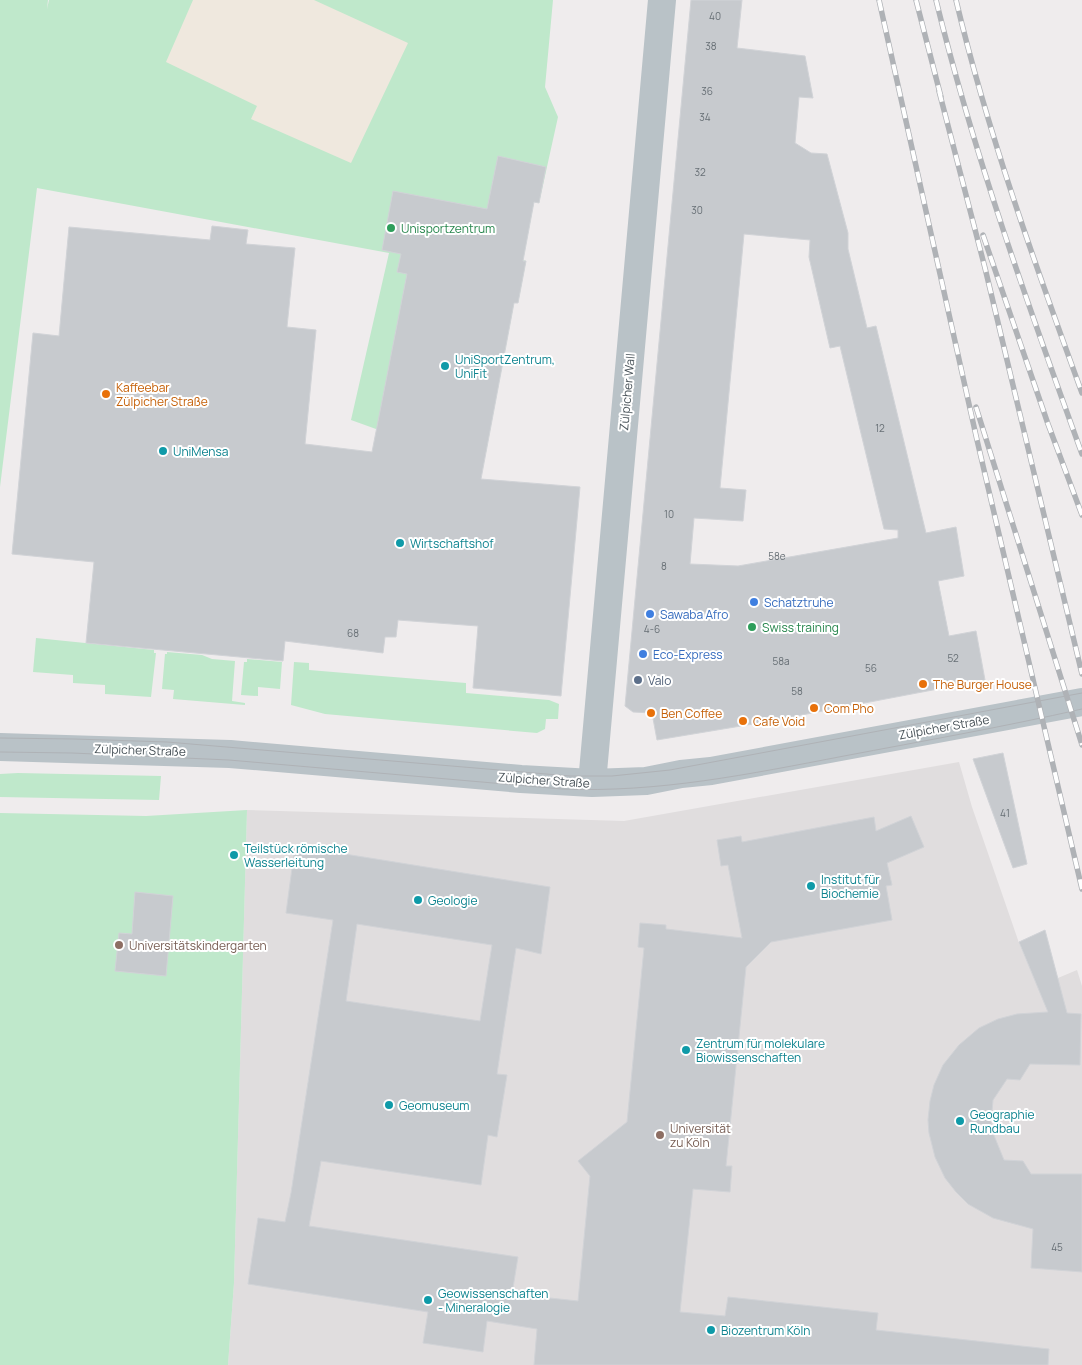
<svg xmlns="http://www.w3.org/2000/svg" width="1082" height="1365" font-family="Manrope,sans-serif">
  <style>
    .education { fill: #e0ddde }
    .green { fill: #bfe8cb }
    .sand { fill: #efe8de }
    .building { fill: #c7cace; stroke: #d1d3d7; fill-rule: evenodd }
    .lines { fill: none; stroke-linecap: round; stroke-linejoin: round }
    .street { stroke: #b9c2c7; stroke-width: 28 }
    .tram { stroke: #afb2b6; stroke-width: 1 }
    .rail-casing { stroke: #afb2b6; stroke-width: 5.5 }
    .rail { stroke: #fff; stroke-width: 4; stroke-dasharray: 11; stroke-linecap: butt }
    .leisure-dot { fill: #2e9e5b; stroke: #fff; stroke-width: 2 }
    .culture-dot { fill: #0f9aa8; stroke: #fff; stroke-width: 2 }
    .food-dot { fill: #e8710a; stroke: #fff; stroke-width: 2 }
    .shop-dot { fill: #3f7fe0; stroke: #fff; stroke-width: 2 }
    .service-dot { fill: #5c6f8a; stroke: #fff; stroke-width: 2 }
    .education-dot { fill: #8d6e63; stroke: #fff; stroke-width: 2 }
    .labels { text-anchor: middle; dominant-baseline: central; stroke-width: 4; stroke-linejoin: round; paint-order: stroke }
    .number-label { font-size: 10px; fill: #676f75 }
    .leisure-label { font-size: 12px; fill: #27864d; stroke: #fff; text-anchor: start }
    .culture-label { font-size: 12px; fill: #0d838f; stroke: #fff; text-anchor: start }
    .food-label { font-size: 12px; fill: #c56008; stroke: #fff; text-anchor: start }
    .street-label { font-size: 12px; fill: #475157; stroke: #fff }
    .shop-label { font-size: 12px; fill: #366cbe; stroke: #fff; text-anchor: start }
    .service-label { font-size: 12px; fill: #4e5e75; stroke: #fff; text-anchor: start }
    .education-label { font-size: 12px; fill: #785e54; stroke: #fff; text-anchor: start }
  </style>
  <rect width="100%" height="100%" fill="#efeced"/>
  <!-- education -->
  <path class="education" d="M959 762 972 807 1019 943 1036 983 1058 978 1077 970 1082 986V1365H228L234 1283 247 810 624 821Z"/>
  <!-- green -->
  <path class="green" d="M0 0H48L47 9 49 0H553L545 87 558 117 539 203 534 202 523 260 526 261 518 303H514L486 452 376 429 351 420 389 253 37 188 0 487Z
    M36 638 154 650V653H156L151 697 105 694V685L73 683V675L33 672Z
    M167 652 202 655 212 659 235 661 232 701 245 703V705L173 699 174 690 162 689 165 654H167Z
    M247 659 282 662 280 689 258 687V696L241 695 244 662H247Z
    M294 662 309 663V670L466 683V693L549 700 559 704 558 719H546L545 729 537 733 325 714 291 705Z
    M18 773 161 776 159 800 0 797V774Z
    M247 810 234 1283 228 1365H0V813L146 816Z"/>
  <!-- sand -->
  <path class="sand" d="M193 0H314L408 43 351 163 251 119 257 106 166 62Z"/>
  <!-- building -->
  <path class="building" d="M691 0H742L737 48 805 56 813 98 799 97 795 143 811 153 827 154 848 233V249L867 328 876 326 926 533 956 527 964 576 938 581 949 636 976 631 985 680 765 722 657 740 652 713 633 712 625 706ZM744 234 810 240 809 257 830 348 840 346 884 529 898 530V538L738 566 690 564 694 518 743 521 746 490 720 488Z
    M498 156 546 167 539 203 534 202 523 261H526L518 303H514L481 479 580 487 561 696 473 688 478 626 398 620 396 637H385L383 653 285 641 283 661 86 643 94 562 12 554 33 333 59 336 69 227 210 240 212 226 248 230 246 244 295 248 287 327 316 330 305 444 372 452 407 274 397 272 401 254 382 250 393 191 487 209Z
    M1003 753 1027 864 1013 868 973 759Z
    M911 816 924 847 887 863 892 885 886 886 892 920 771 942 746 967 726 1166H732L730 1192 693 1189 680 1312 725 1316 728 1297 878 1313 876 1330 1049 1349 1048 1365H534L537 1329 487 1321 483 1352 423 1343 428 1312 248 1284 258 1218 285 1222 291 1193 333 920 286 913 295 846 550 887 541 954 516 948 497 1074 507 1075 497 1137 488 1135 481 1185 321 1161 309 1226 518 1257 512 1294 578 1301 590 1176 578 1161 627 1122 644 948 638 947 640 923 666 925V929L742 938 728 865 721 866 717 840 741 836 742 842 874 817 876 831ZM357 924 492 945 480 1021 346 1001Z
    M135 892 173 896 166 976 115 971 119 933 132 934Z
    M1045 930 1067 1013 1081 1014 1080 1065 1030 1064 1020 1080 1007 1079 993 1100 991 1122 993 1133 1004 1160 1023 1161 1031 1174H1082V1272L1031 1268 1033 1229 993 1218 968 1204 956 1192 945 1178 935 1157 929 1133 928 1120 930 1101 934 1085 943 1065 959 1045 979 1028 998 1019 1017 1014 1048 1012 1019 942Z"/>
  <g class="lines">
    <!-- street -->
    <path class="street" d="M0 747 230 754 521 779 592 783 646 781 681 774 711 771 1082 702
      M592 783 662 0"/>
    <!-- tram -->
    <path class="tram" d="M0 738 74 739 167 742 570 776H612L670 770 1082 693
      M0 752 72 753 229 760 562 789C658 793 750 774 844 756 923 741 1003 727 1082 709"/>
    <defs>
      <path id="rail" d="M879 0 977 440 1082 889
        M916 0 941 97
        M936 0C974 155 1028 305 1082 454
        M956 0C988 134 1035 264 1082 393
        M939 91 985 268 1082 674
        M983 235 1048 424 1082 515
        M976 407 1082 745"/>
    </defs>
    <!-- rail casing -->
    <use href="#rail" class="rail-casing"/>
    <!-- rail -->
    <use href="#rail" class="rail"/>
  </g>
  <!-- markers -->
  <g class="leisure-dot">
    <circle cx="391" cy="228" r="5"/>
    <circle cx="752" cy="627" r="5"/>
  </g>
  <g class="culture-dot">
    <circle cx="445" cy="366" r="5"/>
    <circle cx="163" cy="451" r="5"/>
    <circle cx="400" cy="543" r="5"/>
    <circle cx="234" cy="855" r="5"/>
    <circle cx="811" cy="886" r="5"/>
    <circle cx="418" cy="900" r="5"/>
    <circle cx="686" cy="1050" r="5"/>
    <circle cx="389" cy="1105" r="5"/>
    <circle cx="960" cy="1121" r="5"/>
    <circle cx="428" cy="1300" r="5"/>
    <circle cx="711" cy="1330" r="5"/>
  </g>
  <g class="food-dot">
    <circle cx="106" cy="394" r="5"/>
    <circle cx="923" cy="684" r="5"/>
    <circle cx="814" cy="708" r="5"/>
    <circle cx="651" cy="713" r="5"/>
    <circle cx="743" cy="721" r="5"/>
  </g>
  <g class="shop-dot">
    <circle cx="754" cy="602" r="5"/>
    <circle cx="650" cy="614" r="5"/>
    <circle cx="643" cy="654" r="5"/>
  </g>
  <circle class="service-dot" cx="638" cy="680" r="5"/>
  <g class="education-dot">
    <circle cx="119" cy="945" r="5"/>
    <circle cx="660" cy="1135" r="5"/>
  </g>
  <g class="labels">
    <!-- number labels -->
    <g class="number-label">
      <text x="715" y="16">40</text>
      <text x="711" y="46">38</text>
      <text x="707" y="91">36</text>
      <text x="705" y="117">34</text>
      <text x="700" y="172">32</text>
      <text x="697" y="210">30</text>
      <text x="880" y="428">12</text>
      <text x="669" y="514">10</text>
      <text x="777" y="556">58e</text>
      <text x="664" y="566">8</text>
      <text x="652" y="629">4-6</text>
      <text x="353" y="633">68</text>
      <text x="953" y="658">52</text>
      <text x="781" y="661">58a</text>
      <text x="871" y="668">56</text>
      <text x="797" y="691">58</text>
      <text x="1005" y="813">41</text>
      <text x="1057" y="1247">45</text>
    </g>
    <!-- leisure labels -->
    <g class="leisure-label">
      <text x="401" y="228">Unisportzentrum</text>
      <text x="762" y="627">Swiss training</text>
    </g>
    <!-- culture labels -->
    <g class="culture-label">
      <text x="455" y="359">UniSportZentrum,<tspan x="455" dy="14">UniFit</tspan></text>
      <text x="173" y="451">UniMensa</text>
      <text x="410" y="543">Wirtschaftshof</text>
      <text x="244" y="848">Teilstück römische<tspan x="244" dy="14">Wasserleitung</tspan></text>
      <text x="821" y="879">Institut für<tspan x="821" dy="14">Biochemie</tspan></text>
      <text x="428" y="900">Geologie</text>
      <text x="696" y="1043">Zentrum für molekulare<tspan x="696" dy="14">Biowissenschaften</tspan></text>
      <text x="399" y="1105">Geomuseum</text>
      <text x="970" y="1114">Geographie<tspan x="970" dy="14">Rundbau</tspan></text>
      <text x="438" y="1293">Geowissenschaften<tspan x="438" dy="14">- Mineralogie</tspan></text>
      <text x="721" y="1330">Biozentrum Köln</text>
    </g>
    <!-- food labels -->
    <g class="food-label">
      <text x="116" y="387">Kaffeebar<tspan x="116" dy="14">Zülpicher Straße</tspan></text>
      <text x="933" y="684">The Burger House</text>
      <text x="824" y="708">Com Pho</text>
      <text x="661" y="713">Ben Coffee</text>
      <text x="753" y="721">Cafe Void</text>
    </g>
    <!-- street labels -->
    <g class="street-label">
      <text transform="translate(627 392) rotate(-85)">Zülpicher Wall</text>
      <text transform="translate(944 727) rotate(-10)">Zülpicher Straße</text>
      <text transform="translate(140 750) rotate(2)">Zülpicher Straße</text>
      <text transform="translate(544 780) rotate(4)">Zülpicher Straße</text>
    </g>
    <!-- shop labels -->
    <g class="shop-label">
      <text x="764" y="602">Schatztruhe</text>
      <text x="660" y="614">Sawaba Afro</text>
      <text x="653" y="654">Eco-Express</text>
    </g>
    <!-- service labels -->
    <g class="service-label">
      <text x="648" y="680">Valo</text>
    </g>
    <!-- education labels -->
    <g class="education-label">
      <text x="129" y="945">Universitätskindergarten</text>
      <text x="670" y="1128">Universität<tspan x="670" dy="14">zu Köln</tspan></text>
    </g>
  </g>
</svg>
